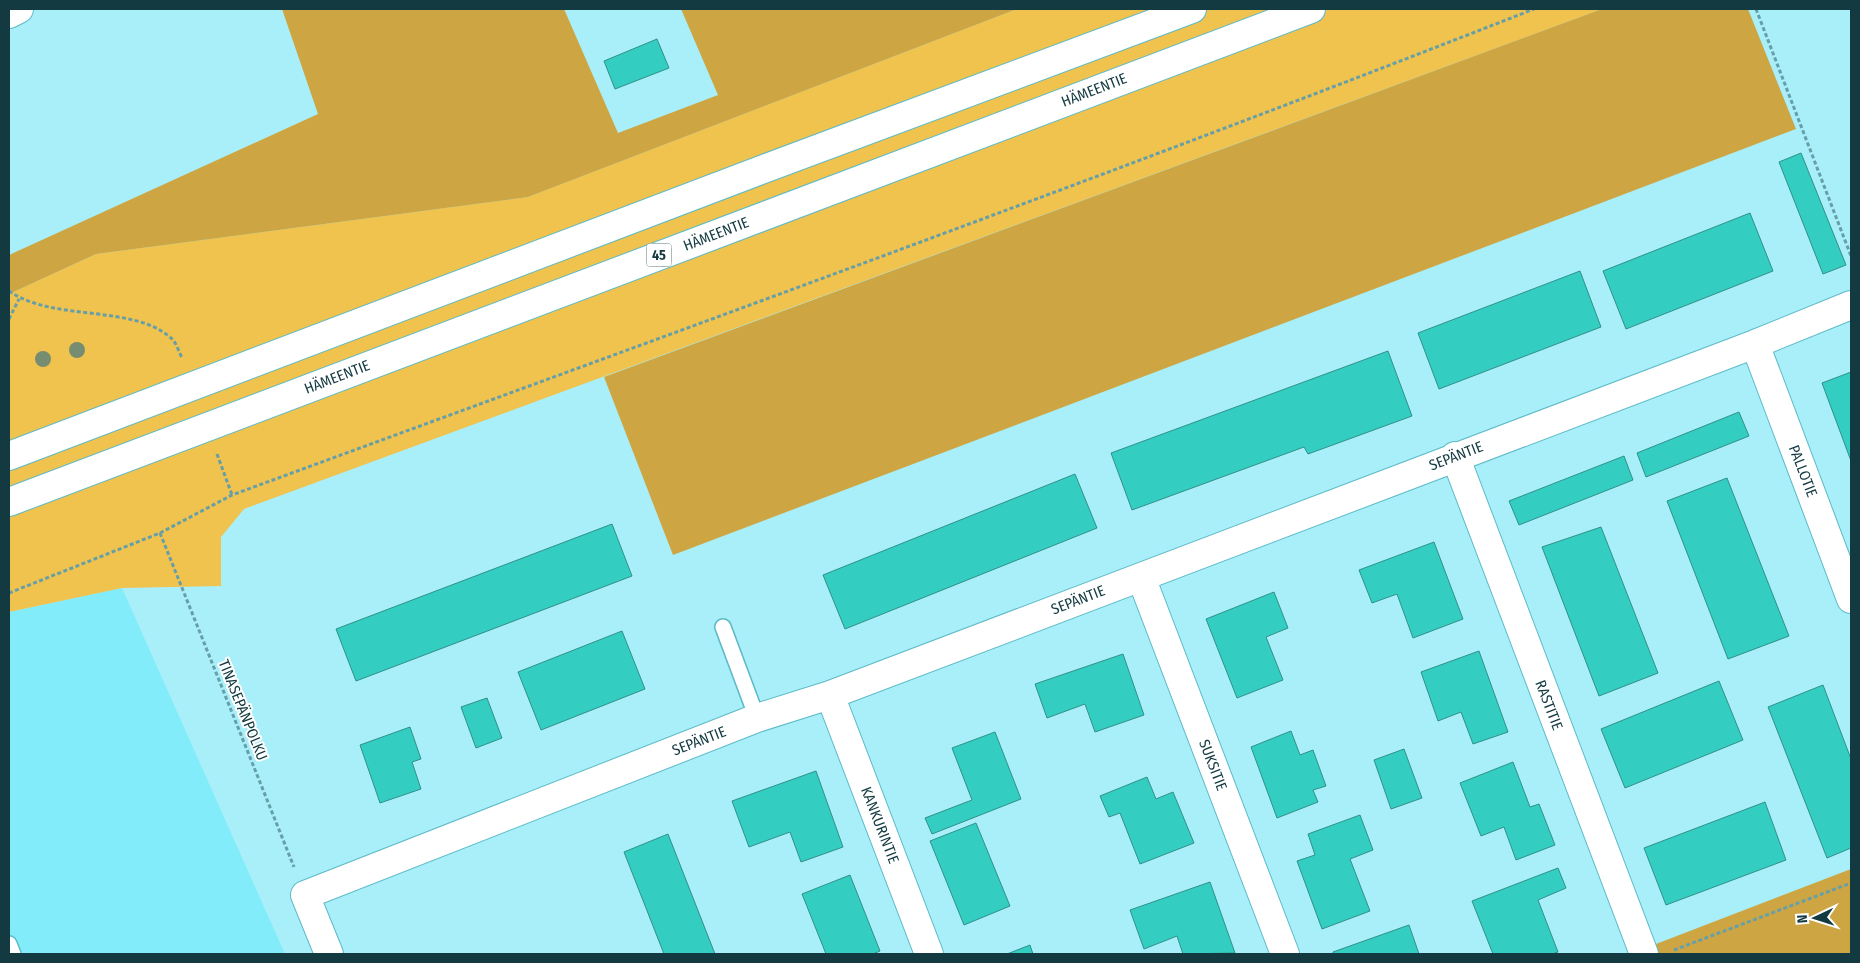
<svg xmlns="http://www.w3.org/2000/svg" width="1860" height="963" font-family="'Fira Sans Condensed',sans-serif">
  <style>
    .built { fill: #83ecfa }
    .green { fill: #f0c24e }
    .forest { fill: #cda643 }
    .building { fill: #33cdc1; stroke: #309189 }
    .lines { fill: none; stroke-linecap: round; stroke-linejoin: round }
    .service-casing { stroke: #5dbac6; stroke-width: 18 }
    .minor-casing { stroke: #5dbac6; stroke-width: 30 }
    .primary-casing { stroke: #5dbac6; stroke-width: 30 }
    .path { stroke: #669fa7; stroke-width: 3; stroke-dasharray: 4 2.5; stroke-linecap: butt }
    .service { stroke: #fff; stroke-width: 15 }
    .minor { stroke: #fff; stroke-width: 28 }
    .primary { stroke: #fff; stroke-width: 28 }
    .tree { fill: #778d71 }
    .labels { text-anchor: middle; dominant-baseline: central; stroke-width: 4; stroke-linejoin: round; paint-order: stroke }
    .shield { fill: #fff; stroke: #597579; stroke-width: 1 }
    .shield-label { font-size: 14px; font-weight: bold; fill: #123a40 }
    .street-label { font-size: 15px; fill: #123a40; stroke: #fff }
  </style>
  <rect width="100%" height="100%" fill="#a8eff9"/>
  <!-- built -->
  <path class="built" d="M122 588 285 954H9V612Z"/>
  <!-- green -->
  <path class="green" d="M1017 9H1602L244 509 221 537V586L122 588 9 612V294L96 254 528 197Z"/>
  <!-- forest -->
  <path class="forest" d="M282 9H564L618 133 718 95 681 9H1017L528 197 96 254 9 294V255L318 114Z
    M1602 9H1748L1796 129 673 555 604 377Z
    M1851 869V954H1630Z"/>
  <!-- building -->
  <path class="building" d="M657 39 669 68 615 89 604 61Z
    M1801 153 1846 265 1823 274 1779 162Z
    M1750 213 1773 271 1626 329 1603 271Z
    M1580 271 1601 327 1439 389 1418 333Z
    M1388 351 1412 416 1308 454 1304 447 1132 510 1111 453Z
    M1851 372V461L1822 383Z
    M1739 412 1749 436 1646 477 1637 453Z
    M1624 456 1633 480 1519 525 1509 501Z
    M1075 474 1097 528 845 629 823 575Z
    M1727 478 1789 636 1728 659 1667 501Z
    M612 524 632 576 356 681 336 629Z
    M1601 527 1658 673 1599 696 1542 547Z
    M1434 542 1463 619 1413 638 1397 594 1372 603 1359 570Z
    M1274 592 1288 628 1266 637 1283 680 1237 698 1206 619Z
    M622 631 645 689 541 730 518 672Z
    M1479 651 1508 732 1473 744 1461 712 1438 721 1421 672Z
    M1123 654 1144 715 1095 732 1085 704 1047 718 1035 684Z
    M1719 681 1743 740 1625 788 1601 729Z
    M1823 685 1851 759V848L1827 858 1768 707Z
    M487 698 502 738 476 748 461 707Z
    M410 727 421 759 412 762 421 789 380 803 360 745Z
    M1291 731 1300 755 1313 750 1326 786 1313 790 1318 802 1277 818 1251 747Z
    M995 732 1021 799 932 834 925 818 972 800 952 748Z
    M1404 749 1422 798 1391 809 1374 760Z
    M1513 762 1530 807 1539 804 1555 845 1516 860 1504 827 1481 836 1460 783Z
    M816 771 843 847 801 862 790 832 749 847 732 801Z
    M1147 777 1156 799 1173 792 1194 843 1140 864 1120 813 1109 817 1100 796Z
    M1765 802 1786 860 1666 905 1644 848Z
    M1360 815 1373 850 1350 859 1370 911 1322 929 1297 861 1315 855 1308 834Z
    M976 823 1010 906 964 925 930 841Z
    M668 834 715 954H664L624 852Z
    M1558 868 1566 888 1538 900 1558 952 1552 954H1493L1472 901Z
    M850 875 880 951 873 954H826L802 894Z
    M1210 882 1235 953 1183 954 1177 936 1144 949 1130 910Z
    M1409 925 1419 954H1333V952Z
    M1030 945 1033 954H1007Z"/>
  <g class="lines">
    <defs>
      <path id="service" d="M723 627 757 718
        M9 944 13 954"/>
      <path id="minor" d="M9 14 19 9
        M1755 344 1851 599
        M1455 456 1644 954
        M1141 577 1285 954
        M830 695 929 954
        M329 954 305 895 757 718 830 695 1755 344 1851 305"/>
      <path id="primary" d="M9 456 761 170 1192 9
        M9 502 1311 9"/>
    </defs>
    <!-- service casing -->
    <use href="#service" class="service-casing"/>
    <!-- minor casing -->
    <use href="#minor" class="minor-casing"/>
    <!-- primary casing -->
    <use href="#primary" class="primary-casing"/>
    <!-- path -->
    <path class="path" d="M1756 9 1851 256
      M9 291C53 322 133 304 171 338 176 342 179 352 182 358
      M9 319 19 299
      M217 454 232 495
      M160 533 294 867
      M9 593 160 533 232 495C667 335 1103 178 1534 9
      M1674 950 1851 883"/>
    <!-- service -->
    <use href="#service" class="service"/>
    <!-- minor -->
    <use href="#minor" class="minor"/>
    <!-- primary -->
    <use href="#primary" class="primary"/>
  </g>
  <!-- trees -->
  <g class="tree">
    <circle cx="77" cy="350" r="8"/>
    <circle cx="43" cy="359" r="8"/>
  </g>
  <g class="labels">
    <!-- shield labels -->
    <rect class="shield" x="646.5" y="243.5" width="25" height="23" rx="4"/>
    <g class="shield-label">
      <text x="659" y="255">45</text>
    </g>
    <!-- street labels -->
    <g class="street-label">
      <text transform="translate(1094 90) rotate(-21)">HÄMEENTIE</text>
      <text transform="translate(716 234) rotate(-21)">HÄMEENTIE</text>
      <text transform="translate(337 377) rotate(-21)">HÄMEENTIE</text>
      <text transform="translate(1456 456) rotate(-21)">SEPÄNTIE</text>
      <text transform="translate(1803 471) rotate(69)">PALLOTIE</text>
      <text transform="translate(1078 600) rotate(-21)">SEPÄNTIE</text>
      <text transform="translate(1549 705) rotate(69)">RASTITIE</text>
      <text transform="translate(243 710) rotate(68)">TINASEPÄNPOLKU</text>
      <text transform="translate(699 741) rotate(-21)">SEPÄNTIE</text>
      <text transform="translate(1213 765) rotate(69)">SUKSITIE</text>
      <text transform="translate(880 825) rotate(69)">KANKURINTIE</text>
    </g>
  </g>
  <!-- border -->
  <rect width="1860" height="963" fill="none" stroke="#123a40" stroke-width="20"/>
  <!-- north arrow -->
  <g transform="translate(1815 918) rotate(266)" stroke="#ffffff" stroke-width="4" paint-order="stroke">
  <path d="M0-4L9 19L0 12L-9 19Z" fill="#123a40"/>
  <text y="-8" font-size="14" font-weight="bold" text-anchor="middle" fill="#123a40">N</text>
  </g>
</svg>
